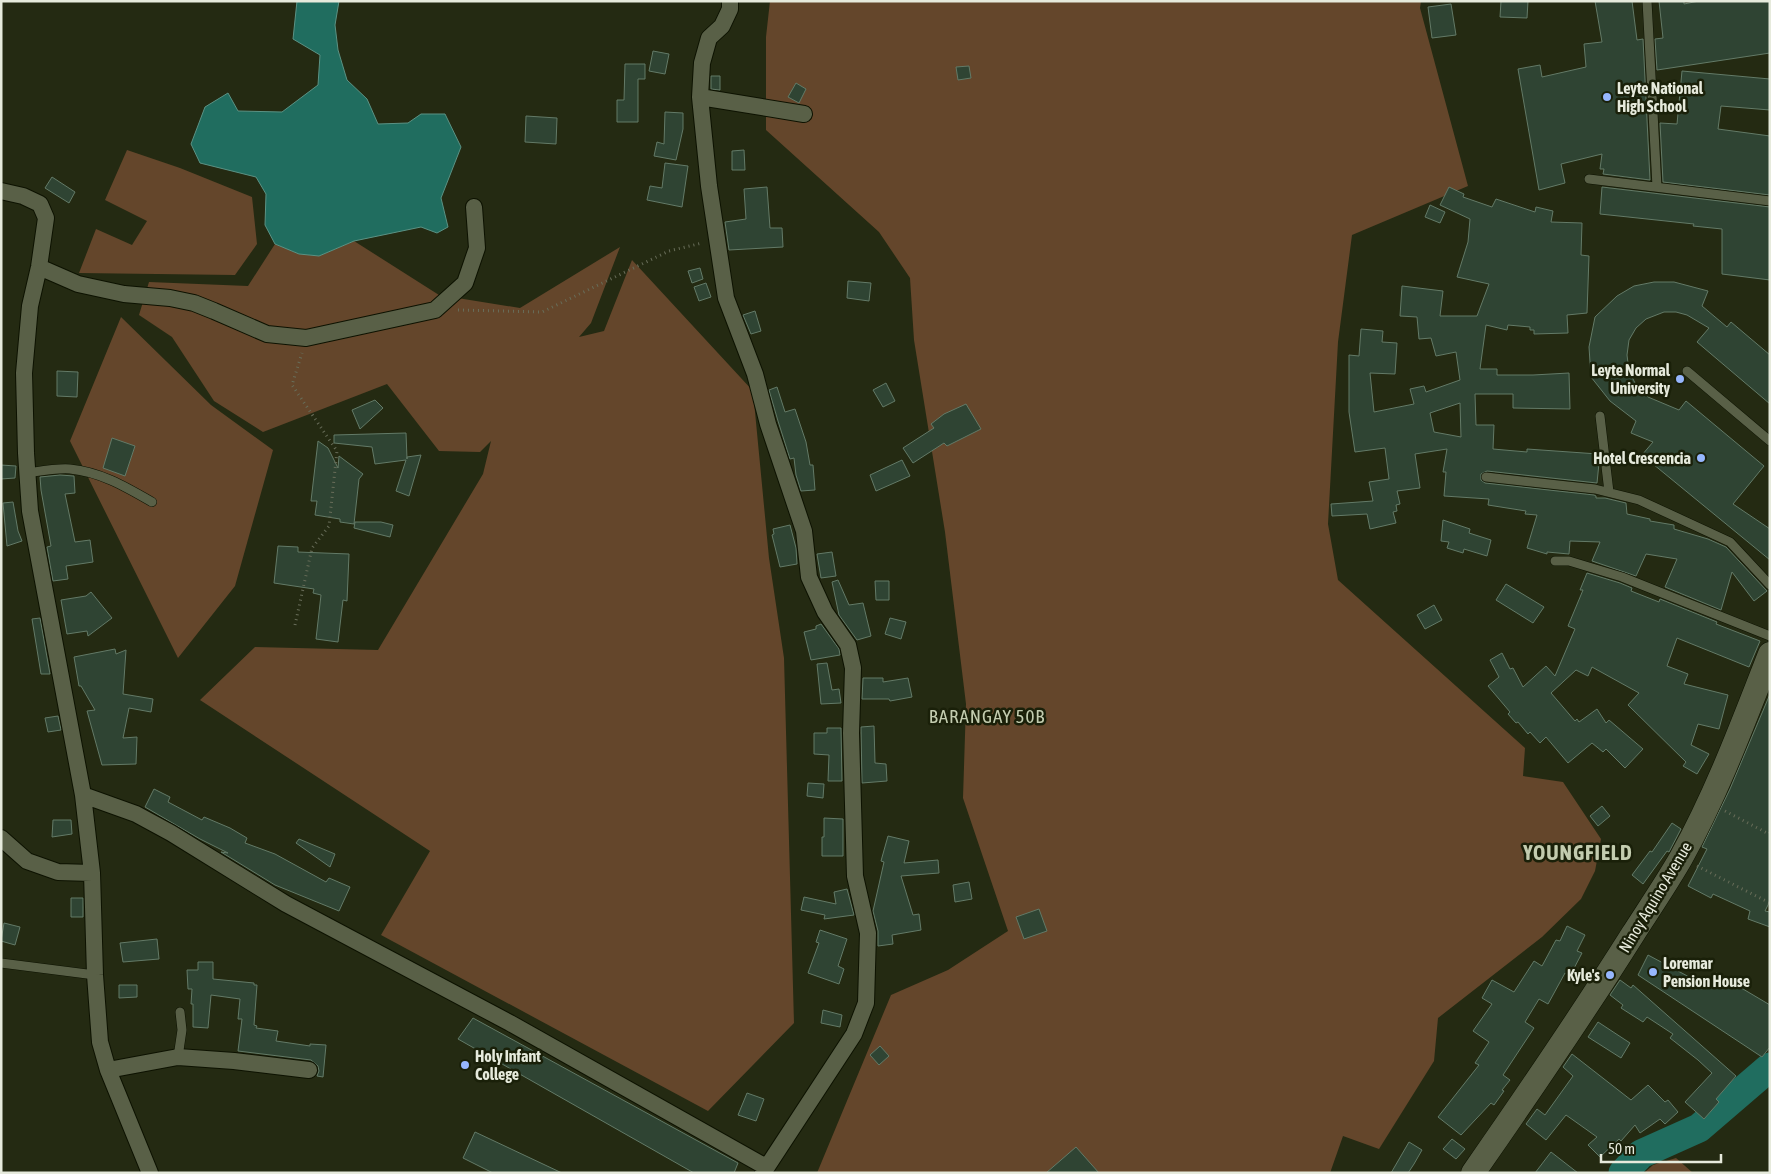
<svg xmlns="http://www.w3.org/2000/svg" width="1771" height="1174" font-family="'Asap Condensed',sans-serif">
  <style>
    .green { fill: #64462b }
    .water { fill: #206d5f; stroke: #5b9284 }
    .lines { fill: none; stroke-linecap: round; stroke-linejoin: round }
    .river { stroke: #206d5f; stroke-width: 29 }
    .building { fill: #2f4433; stroke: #637a67; fill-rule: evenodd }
    .service-casing { stroke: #0d1200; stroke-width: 10 }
    .minor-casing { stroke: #0d1200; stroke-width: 18 }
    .secondary-casing { stroke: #0d1200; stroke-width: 25 }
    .path { stroke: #686d59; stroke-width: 3; stroke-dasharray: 1 4; stroke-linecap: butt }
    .service { stroke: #596047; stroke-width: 9 }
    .minor { stroke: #596047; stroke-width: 16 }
    .secondary { stroke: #596047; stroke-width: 24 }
    .poi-dot { fill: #96b6fd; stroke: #1a2009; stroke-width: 2 }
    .labels { text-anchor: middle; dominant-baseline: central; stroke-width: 5; stroke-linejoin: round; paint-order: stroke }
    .poi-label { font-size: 16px; font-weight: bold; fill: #e6eadc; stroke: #1a2009; text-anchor: start }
    .street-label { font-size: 16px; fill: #e6eadc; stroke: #1a2009 }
    .quarter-label { font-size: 19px; letter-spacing: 1px; fill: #c3ccaf; stroke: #1a2009 }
    .district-label { font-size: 21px; font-weight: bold; letter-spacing: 1px; fill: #c3ccaf; stroke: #1a2009 }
  </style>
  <rect width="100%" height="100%" fill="#242a12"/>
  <!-- green -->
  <path class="green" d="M770 1H1421L1420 8 1468 186 1352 235 1338 342 1328 524 1338 580 1525 748 1523 776 1563 782 1601 839 1595 871 1581 899 1542 937 1438 1018 1434 1061 1379 1149 1343 1136 1330 1173H817L891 995 948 970 1008 931 963 798 966 704 945 532 914 340 910 278 879 232 766 130V37Z
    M127 150 180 168 252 197 257 244 235 275 79 273 96 229 132 245 147 221 105 200Z
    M354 241 439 295 520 308 620 247 591 323 579 337 604 331 632 260 753 391 769 558 784 658 794 1023 708 1111 381 935 430 851 200 700 255 647 378 650 483 474 491 441 480 452 439 451 387 384 263 432 214 401 172 337 139 315 149 282 248 286 275 244 299 254 319 256Z
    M121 317 211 405 273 450 235 586 178 658 70 441Z
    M1676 1158 1693 1173H1644L1653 1165Z"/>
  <!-- water -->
  <path class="water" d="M297 1H339L335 25 338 50 347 80 367 99 378 124 408 123 421 114H445L461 147 441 198 448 227 437 233 421 227 354 241 319 256 299 254 275 244 265 225 266 194 256 177 200 163 191 144 205 107 228 93 238 111 282 112 318 85 320 55 293 39Z"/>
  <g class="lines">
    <!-- river -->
    <path class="river" d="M1623 1173 1641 1154 1699 1128 1770 1067"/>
  </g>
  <!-- building -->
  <path class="building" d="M1501 1H1528L1527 18 1500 17Z
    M1595 1H1632L1637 40 1643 39 1650 180 1603 174 1604 169H1600L1602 154 1561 164 1565 183 1539 190 1518 69 1540 65 1542 77 1586 67 1584 44 1602 42Z
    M1659 1H1684V4L1699 1H1770V53L1657 70 1655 39 1663 38Z
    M1451 4 1456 35 1432 38 1428 7Z
    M653 51 669 54 665 74 649 71Z
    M625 64H645V79H638V122H617V100H624Z
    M969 66 971 78 958 80 956 67Z
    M1682 71 1770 79V110L1721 106 1718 129 1770 136V195L1663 182 1660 123 1677 124Z
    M711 76H720V90L711 89Z
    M796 83 806 89 799 103 788 97Z
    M665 112 683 113V129L676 160 654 156 657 142 664 144Z
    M526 116 557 118 556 144 525 142Z
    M744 150 745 170H732V151Z
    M665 163 688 166 682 207 647 200 650 186 662 188Z
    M52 177 75 192 69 203 45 188Z
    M767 187 770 228H782L783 247 729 250 725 222 746 219 744 189Z
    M1449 187 1464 194 1463 197 1492 207 1496 199 1535 212 1536 207 1553 211 1551 222 1582 223 1581 255 1589 256 1587 313 1567 315 1568 333 1534 334V330H1530V327L1508 325 1507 330 1486 325 1480 369H1497V375H1533L1569 373 1570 409 1513 408V394H1475L1476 425H1494L1493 449 1527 452V449L1598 454 1599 463 1597 483 1487 471 1481 474V480L1485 483 1594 495 1596 496V498H1605L1626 503 1627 514 1650 519V521L1674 525V529L1708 539 1726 547 1767 591 1754 601 1732 572 1721 610 1665 587 1677 559 1646 554 1636 576 1592 561 1600 542 1570 541 1569 554 1547 552V554L1527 548 1537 515 1525 514 1526 511 1488 505 1489 499 1444 496 1446 472H1443L1447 449 1415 454 1420 488 1397 491 1400 504 1396 505 1397 511 1393 512 1396 523 1370 529 1367 514 1332 516 1331 504 1373 501 1369 482 1389 479 1385 448 1355 452 1349 412V355L1359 356 1361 329 1383 331 1382 342 1397 343 1395 374 1370 373 1374 412 1414 404 1410 389 1424 386 1426 392 1460 380 1456 352 1436 356 1431 338 1419 339 1417 317 1400 316 1402 286 1443 291 1440 316H1477L1489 284 1457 277 1468 242 1470 219 1440 205ZM1460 403 1461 437 1434 432 1430 413Z
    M1602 187 1770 207V280L1722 274V229L1693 226 1694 224 1600 214Z
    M1430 205 1445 212 1440 223 1425 217Z
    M700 268 703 279 692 283 688 271Z
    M848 281 871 283 869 301 847 298Z
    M1654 282H1674L1708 291 1702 306 1727 327 1731 322 1770 355V404L1697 342 1709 328 1687 315 1676 312H1664L1646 319 1636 328 1629 340 1627 355 1629 371 1636 385 1648 397 1679 410 1686 401 1764 466 1733 504 1770 529V560L1642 455 1653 442 1631 433 1636 421 1610 401 1591 377 1589 347 1595 317 1617 296 1634 286Z
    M706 283 711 297 699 301 694 287Z
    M755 311 761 331 751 334 743 315Z
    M57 371 78 372 77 397 57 396Z
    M886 383 895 401 883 407 873 390Z
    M777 387 785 412 795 409 806 442 810 465H813L815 490 801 491 796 475 794 458 790 459 778 421 769 390Z
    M375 400 383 408 360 429 352 410Z
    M966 404 981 429 947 446 944 443 913 463 903 448 934 428 931 424 944 414Z
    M406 433 407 459V457L421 455 409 496 396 491 406 460 375 464 372 447 334 443V435Z
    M112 438 135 446 125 476 103 468Z
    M318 441 328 448 338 468 339 456 363 474 359 479 354 524 340 522V519L315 515 317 501H311Z
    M902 460 910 476 876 491 870 475Z
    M1 465 16 466 15 478 1 479Z
    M60 475 74 476 75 493 65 494 75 542 90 540 93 562 66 566 68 579 53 581 47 547 51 546 41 490 40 477Z
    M13 502 18 531 22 541 7 546 3 503Z
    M1443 520 1470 529 1469 533 1491 540 1487 556 1464 549 1463 553 1447 548 1449 542 1441 541Z
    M355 522H381L393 525 390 537 354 528Z
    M790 525 796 548 797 564 780 567 772 535 774 534 773 529Z
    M278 546 298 547V552L349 554 347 601 343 600 338 642 316 639 321 595 313 593 314 589 274 583Z
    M832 552 836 576 821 578 817 554Z
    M1587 573 1620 583 1632 588 1631 591 1659 602 1660 599 1717 622 1716 624 1760 641 1749 667 1677 638 1667 666 1688 674 1684 684 1728 695 1719 729 1698 724 1691 745 1709 754 1697 774 1683 766 1686 762 1628 705 1639 693 1592 667 1588 676 1576 670 1551 693 1575 721 1577 719 1579 722 1597 709 1606 723 1609 720 1643 749 1625 768 1606 749 1603 752 1592 743 1568 763 1546 737 1540 743 1530 732 1528 734 1518 722 1516 723 1508 714 1510 712 1488 686 1499 677 1490 660 1502 653 1510 669 1513 668 1523 687 1546 666 1555 676 1575 629 1568 626 1583 590H1580Z
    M838 580 849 605 863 603 871 636 857 640 839 615 832 582Z
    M875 581H889V600H876Z
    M1506 584 1544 607 1533 623 1496 600Z
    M91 592 112 618 88 636 87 631 67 634 61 600 86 596Z
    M1434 605 1442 620 1425 629 1417 615Z
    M40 618 50 674H41L32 619Z
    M890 618 906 622 901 639 885 634Z
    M821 624 839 649 840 655 811 660 804 632 816 629V626Z
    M115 649 116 654 126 650 123 694 153 699 151 712 129 708 123 738 137 737 136 764 102 765 87 711 95 710 81 686H79L74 657Z
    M827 663 832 690 839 689 841 703 821 704 817 664Z
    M863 678H883V682L908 678 912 697 890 701 889 699H862Z
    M1770 694V901L1765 911 1770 912V927L1748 919 1750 911 1713 894 1711 898 1688 886 1707 849 1702 847 1730 789Z
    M58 716 61 730 48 732 45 718Z
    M874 726 875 763 886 764 887 781 862 783 861 727Z
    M827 728H841L842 781H828L829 755 814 754V733H827Z
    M808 783 824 784 823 798 807 796Z
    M154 789 170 797 168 802 202 820 204 817 230 828 247 838 245 843 275 854 326 882 329 878 350 887 339 911 275 885 221 852 228 853 200 839 145 807Z
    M1602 806 1610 816 1598 826 1590 816Z
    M824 818 843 819V856H822V837H824Z
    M53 820H71L72 834 52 837Z
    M1672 823 1681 829 1669 852 1667 851 1643 884 1632 875 1650 851 1652 852Z
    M888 836 909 841 904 863 938 860 939 873 901 876 913 915 919 914 921 930 892 935 893 944 878 946V931L873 911 884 862 881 861Z
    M299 839 335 854 330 867 296 843Z
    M969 882 972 899 955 902 953 885Z
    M847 889 854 915 824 919 825 915 801 910 804 897 836 904 834 892Z
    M71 898H83V917H71Z
    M1039 909 1047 931 1024 939 1016 917Z
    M4 923 20 927 15 945 1 941Z
    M1567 926 1585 935 1577 951 1582 953 1570 976 1565 973 1548 1004 1539 999 1525 1022 1534 1028 1503 1075 1510 1080 1502 1090 1504 1091 1494 1105 1491 1103 1461 1135 1438 1117 1479 1065 1475 1063 1489 1042 1473 1031 1492 1004 1482 998 1492 980 1514 992 1534 961 1542 966 1556 940 1560 941Z
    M820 930 847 939 838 966 844 969 839 984 808 973 819 943 816 942Z
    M157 939 159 959 123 962 120 943Z
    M1648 955 1708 987 1716 973 1770 1005V1047L1762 1057 1638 975Z
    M198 962H213V979L254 983V985H257L254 1025 257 1026 256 1028 278 1031 276 1041 310 1046V1044L326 1045 323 1077 317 1076 319 1071 318 1066 311 1060 238 1051 242 1019H238L240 999 211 995 208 1028 193 1027V1004H191L192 989H188L187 970H198Z
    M1620 980 1631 988 1633 985 1736 1076 1716 1099 1719 1102 1704 1119 1685 1102 1712 1073 1698 1060 1670 1038 1673 1034 1647 1017 1643 1022 1621 1008 1623 1005 1610 995Z
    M119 985H137V997L119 998Z
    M823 1010 842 1015 840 1027 821 1023Z
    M473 1018 738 1163 734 1173H694L458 1039Z
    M1598 1022 1630 1043 1621 1058 1588 1037Z
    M880 1046 889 1056 879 1065 870 1055Z
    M1572 1054 1631 1100 1648 1085 1665 1102 1668 1100 1678 1112 1665 1124 1660 1119 1640 1133 1635 1125 1621 1141 1619 1139 1600 1157 1588 1145 1597 1137 1566 1115 1546 1140 1526 1124 1537 1109 1545 1115 1573 1076 1563 1067Z
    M747 1093 764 1099 756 1121 738 1115Z
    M475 1132 562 1173H493L463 1158Z
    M1452 1139 1465 1149 1456 1159 1443 1149Z
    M1409 1142 1422 1150 1414 1164 1408 1173H1391Z
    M1076 1147 1099 1173H1046Z
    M1551 1152 1578 1173H1535Z"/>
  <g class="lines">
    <defs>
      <path id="service" d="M1647 1 1657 187
        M1589 179 1770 201
        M1687 371 1770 441
        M1600 416 1609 492
        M27 473C41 471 56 468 70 469 101 472 126 487 152 502
        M1486 477 1595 489 1639 500 1730 542 1770 585
        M1555 561H1569L1622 577 1770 636
        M1 963 95 975
        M178 1057 182 1030 180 1012"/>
      <path id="minor" d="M730 1V9L722 26 709 38 702 63 700 97 709 186 726 298 755 374 768 424 804 531 809 577 825 612 848 645 853 668 851 733 855 876 868 933 866 1003 854 1034 763 1173
        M700 97 804 114
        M1 191 23 196 40 204 46 218 39 267 30 306 24 373 26 453 30 511 83 795 92 873 95 975 100 1042 108 1070 150 1173
        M39 267 78 284 124 294 170 298 194 303 214 311 267 334 306 338 435 310 465 283 477 248 474 207
        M83 795 136 814 171 833 286 904 510 1023 766 1167
        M1 838 27 861 58 872 92 873
        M108 1070 178 1057 234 1061 309 1070"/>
      <path id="secondary" d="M1473 1173C1528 1094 1582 1015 1633 934 1649 909 1666 884 1681 858 1717 793 1743 723 1770 654"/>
    </defs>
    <!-- service casing -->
    <use href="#service" class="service-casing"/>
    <!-- minor casing -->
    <use href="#minor" class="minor-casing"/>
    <!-- secondary casing -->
    <use href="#secondary" class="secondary-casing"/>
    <!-- path -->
    <path class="path" d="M458 310 542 312 669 251 702 243
      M295 625 312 548 329 526 337 451 292 385 302 353
      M1725 811 1769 834 1770 833
      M1697 866 1770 903"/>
    <!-- service -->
    <use href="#service" class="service"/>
    <!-- minor -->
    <use href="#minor" class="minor"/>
    <!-- secondary -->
    <use href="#secondary" class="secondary"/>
  </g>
  <!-- markers -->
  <g class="poi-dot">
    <circle cx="1607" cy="97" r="5"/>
    <circle cx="1680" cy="379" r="5"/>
    <circle cx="1701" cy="458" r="5"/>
    <circle cx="1653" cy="972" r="5"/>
    <circle cx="1610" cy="975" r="5"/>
    <circle cx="465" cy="1065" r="5"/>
  </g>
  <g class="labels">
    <!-- poi labels -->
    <g class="poi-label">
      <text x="1617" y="88">Leyte National<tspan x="1617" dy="18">High School</tspan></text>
      <text x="1670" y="370" text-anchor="end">Leyte Normal<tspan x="1670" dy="18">University</tspan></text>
      <text x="1691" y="458" text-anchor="end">Hotel Crescencia</text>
      <text x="1663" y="963">Loremar<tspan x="1663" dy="18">Pension House</tspan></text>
      <text x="1600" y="975" text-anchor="end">Kyle's</text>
      <text x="475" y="1056">Holy Infant<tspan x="475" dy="18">College</tspan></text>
    </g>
    <!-- street labels -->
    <g class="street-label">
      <text transform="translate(1655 897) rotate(-59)">Ninoy Aquino Avenue</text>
    </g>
    <!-- quarter labels -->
    <g class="quarter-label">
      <text x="987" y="716">BARANGAY 50B</text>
    </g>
    <!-- district labels -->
    <g class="district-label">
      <text x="1578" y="852">YOUNGFIELD</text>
    </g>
  </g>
  <!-- border -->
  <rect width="1771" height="1174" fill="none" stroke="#e6eadc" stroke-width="5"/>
  <!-- scale -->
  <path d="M1601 1154v8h120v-8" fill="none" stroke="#e6eadc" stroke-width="2.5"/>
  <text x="1608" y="1154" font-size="15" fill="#e6eadc" stroke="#1a2009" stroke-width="4" paint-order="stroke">50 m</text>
</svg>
